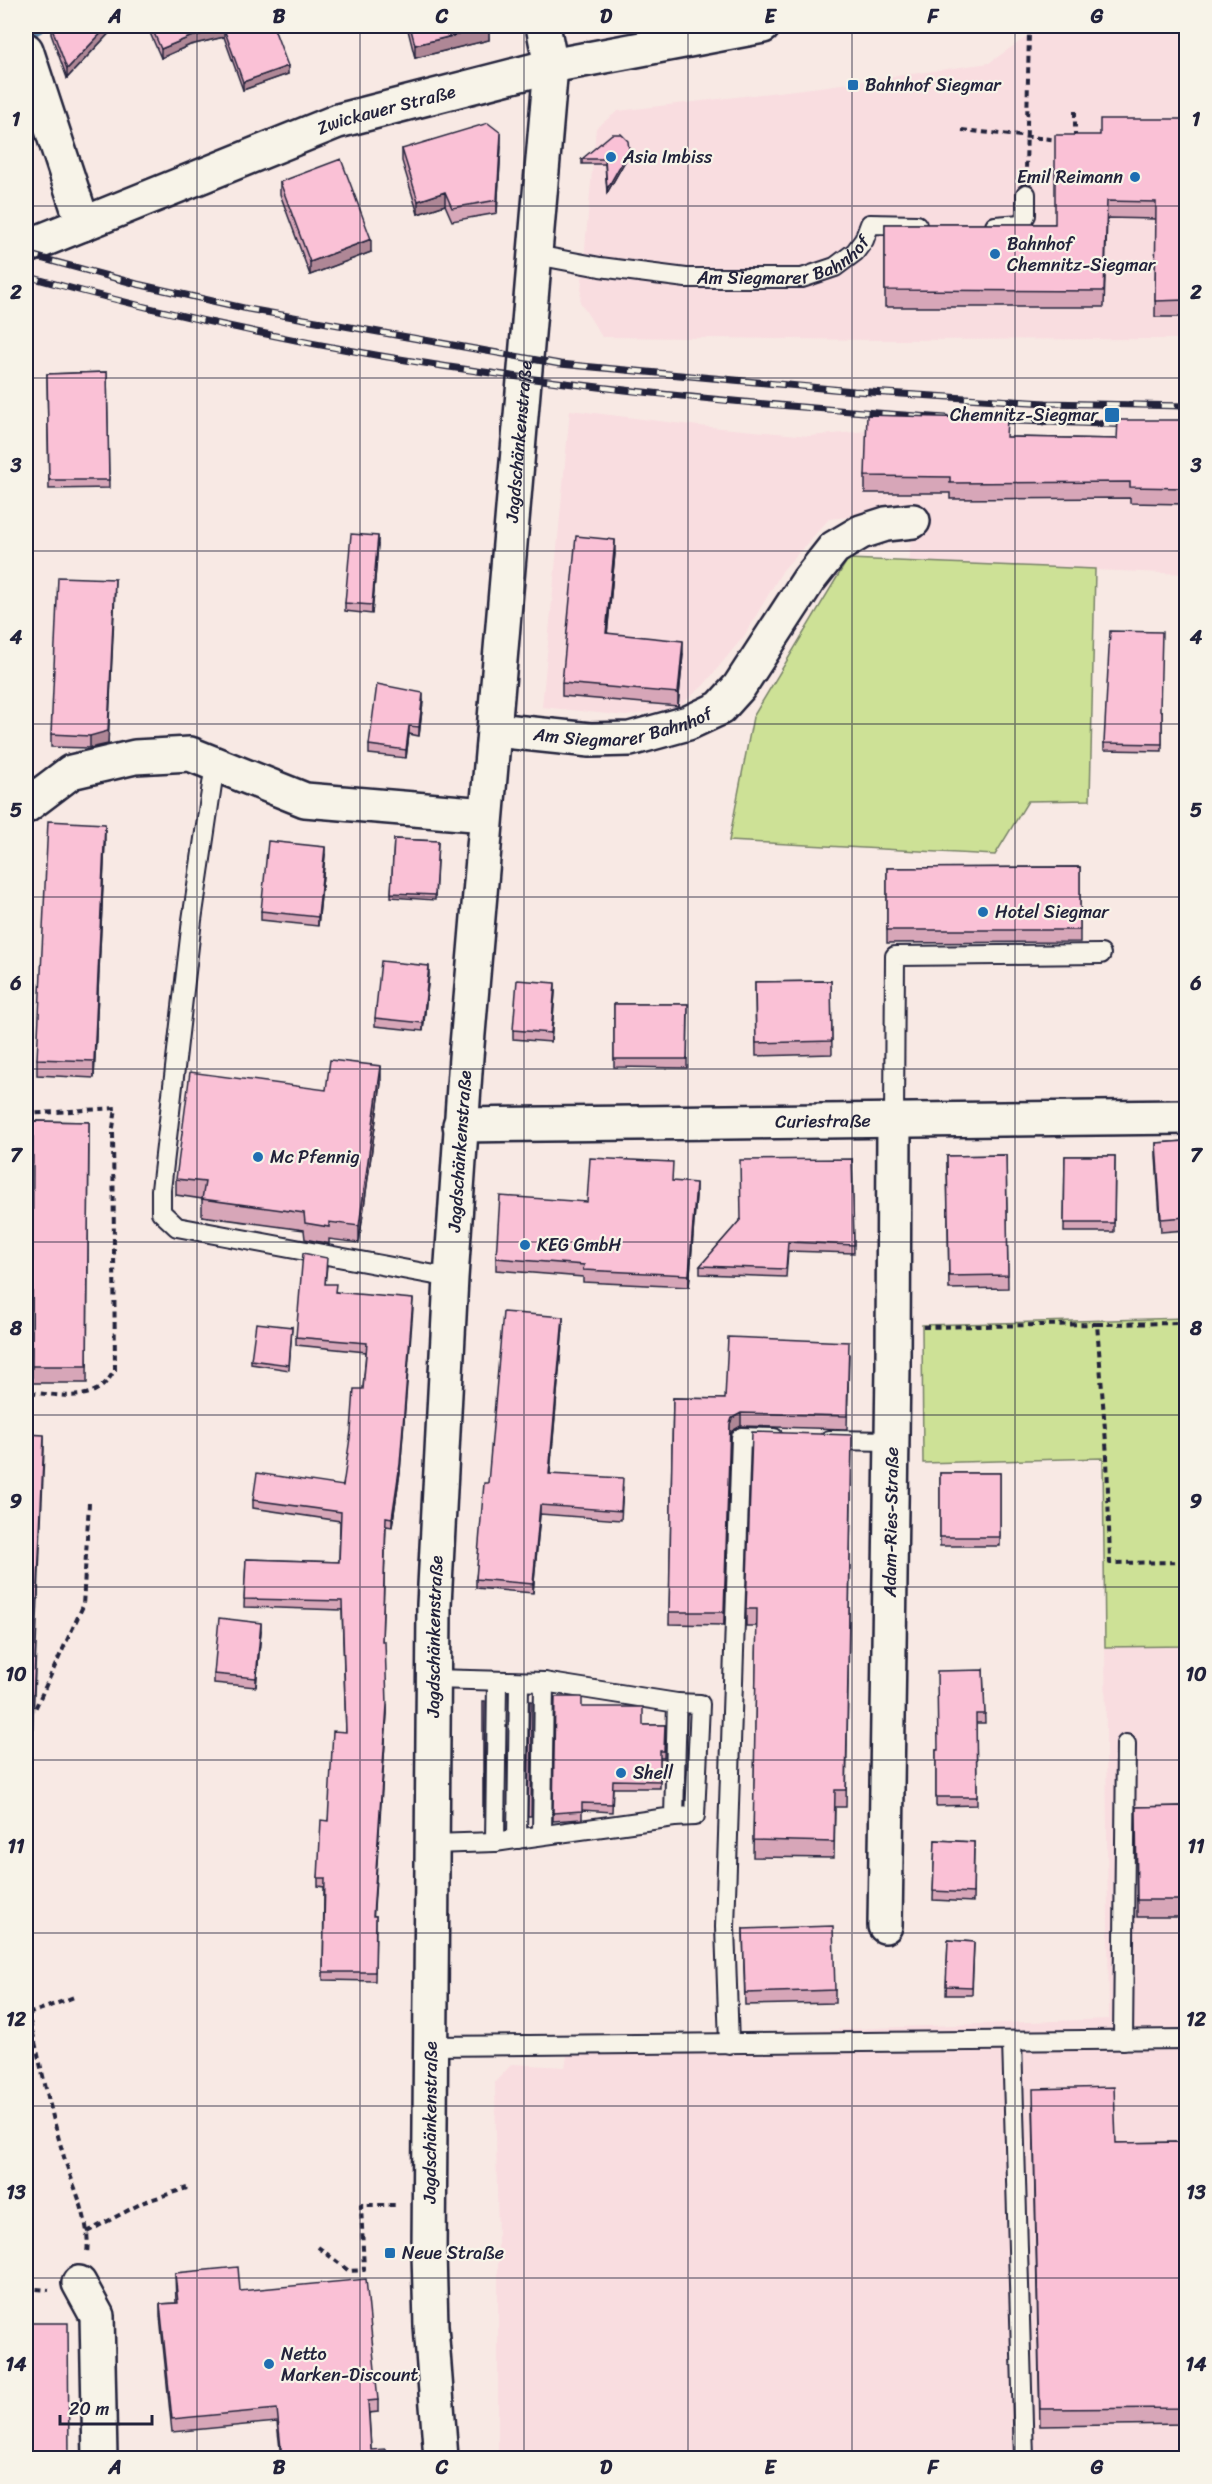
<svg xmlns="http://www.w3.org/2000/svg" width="1212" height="2484" font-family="Sriracha,sans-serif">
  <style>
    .built { fill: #f9dde0 }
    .green { fill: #cde196; stroke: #788268; stroke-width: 1.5 }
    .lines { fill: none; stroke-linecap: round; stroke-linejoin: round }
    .stream { stroke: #6486a7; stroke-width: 9 }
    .service-casing { stroke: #22223b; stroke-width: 22 }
    .minor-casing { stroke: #22223b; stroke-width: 38 }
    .secondary-casing { stroke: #22223b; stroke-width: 38 }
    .path { stroke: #22223b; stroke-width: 4; stroke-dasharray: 6 4.5; stroke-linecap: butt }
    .service { stroke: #f7f3e8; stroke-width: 18 }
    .minor { stroke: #f7f3e8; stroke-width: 33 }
    .secondary { stroke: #f7f3e8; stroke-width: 33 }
    .rail-casing { stroke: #22223b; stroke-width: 7 }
    .rail { stroke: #f7f3e8; stroke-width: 4.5; stroke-dasharray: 14; stroke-linecap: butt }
    .wall { fill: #d7a6b8; stroke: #22223b; stroke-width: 1.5 }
    .shaded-wall { fill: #af8796; stroke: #22223b; stroke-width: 1.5 }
    .building { fill: #fac1d6; stroke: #22223b; stroke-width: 1.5 }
    .grid { fill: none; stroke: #22223b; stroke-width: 1.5; stroke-opacity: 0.55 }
    .poi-dot { fill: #1f6fb2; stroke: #f7f3e8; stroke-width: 2 }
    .labels { text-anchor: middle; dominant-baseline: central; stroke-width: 4.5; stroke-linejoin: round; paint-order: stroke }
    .poi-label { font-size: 18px; fill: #22223b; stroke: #f7f3e8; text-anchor: start }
    .street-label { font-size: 18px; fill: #22223b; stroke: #f7f3e8 }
    .neatline { fill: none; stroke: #22223b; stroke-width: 2 }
    .grid-label { font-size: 20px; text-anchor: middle; font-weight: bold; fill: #22223b }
  </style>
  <rect width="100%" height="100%" fill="#f8e9e4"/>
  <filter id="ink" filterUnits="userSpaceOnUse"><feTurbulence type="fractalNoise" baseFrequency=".0167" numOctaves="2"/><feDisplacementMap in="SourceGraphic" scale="12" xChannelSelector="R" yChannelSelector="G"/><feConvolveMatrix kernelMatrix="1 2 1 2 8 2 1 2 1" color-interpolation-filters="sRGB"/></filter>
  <g filter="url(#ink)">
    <!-- built -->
    <path class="built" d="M1042 26H1186V339L884 340 602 337 580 302 596 128 618 111 820 87 989 63Z
      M570 410 699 426 809 436 867 431 954 453 1186 436V574L909 562 913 510 829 519 783 570 744 636 703 686 678 707 626 716 542 707Z
      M1186 1646V2458H498V2243L495 2082 512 2064 565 2067 569 2045 567 2040 1109 2019 1105 1647Z"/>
    <!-- green -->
    <path class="green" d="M848 559 1095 569 1090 800 1028 801 995 855 729 841 753 717Z
      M1186 1318V1646L1105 1647 1103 1458 923 1463 922 1325Z"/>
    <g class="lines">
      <!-- stream -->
      <path class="stream" d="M26 36 44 26"/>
      <defs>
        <g id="service">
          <path d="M995 226 1021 224 1026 215V194"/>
          <path id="s1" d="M536 255 600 267 686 278H802L835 267 855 252 864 240 870 224 917 225"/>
          <path d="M215 764 192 920 161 1190V1212L177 1227 451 1278"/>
          <path d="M894 1119 895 956 1101 954"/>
          <path d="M829 1440 892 1441"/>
          <path d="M674 1817 695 1816 700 1704 677 1703"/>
          <path d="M542 1835 544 1682"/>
          <path d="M517 1839 519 1682"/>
          <path d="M495 1842 497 1681"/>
          <path d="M432 1844 495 1842 674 1817 677 1703 544 1682 433 1679"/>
          <path d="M1123 2040 1126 1744"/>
          <path d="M1012 2041 1024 2458"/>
          <path d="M729 2044 725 1927 741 1437 774 1438"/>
          <path d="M430 2046 1186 2039"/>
        </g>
        <g id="minor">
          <path d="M26 50 83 224"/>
          <path id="s2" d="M495 730 590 740 630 739 688 723 720 708 739 687 808 581 834 548 861 532 886 524 913 521"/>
          <path d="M26 806 71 772 135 757 190 754 305 800 486 815"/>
          <path id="s3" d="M460 1125 1186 1117"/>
          <path id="s4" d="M885 1926 893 1366 894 1119"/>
          <path d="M79 2283 97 2316 100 2458"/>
        </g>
        <g id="secondary">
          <path id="s5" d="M26 247 338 121 551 66 763 26"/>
          <path id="s6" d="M441 2458 431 2326 429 2253 434 1605 451 1278 466 1057 551 66 543 26"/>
        </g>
      </defs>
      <!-- service casing -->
      <use href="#service" class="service-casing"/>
      <!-- minor casing -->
      <use href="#minor" class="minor-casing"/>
      <!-- secondary casing -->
      <use href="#secondary" class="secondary-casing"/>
      <!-- path -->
      <path class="path" d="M1026 26 1029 32 1026 171
        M962 130 1059 140
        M1075 138V109
        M26 1114 116 1108 113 1128 115 1370C110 1377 105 1386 96 1390 77 1401 46 1393 26 1392
        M1097 1324 1186 1323
        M923 1327 1097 1324 1107 1456 1110 1563 1186 1562
        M26 1708 35 1709 83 1606 89 1503
        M26 2013 28 2014C40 2061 50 2110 64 2157 74 2190 91 2219 87 2254
        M28 2014 77 1996
        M87 2232 144 2202 187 2188
        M318 2247 349 2271 364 2270 361 2205H399
        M26 2288 49 2290"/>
      <!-- service -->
      <use href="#service" class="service"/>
      <!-- minor -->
      <use href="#minor" class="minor"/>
      <!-- secondary -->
      <use href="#secondary" class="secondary"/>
      <defs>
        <path id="rail" d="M26 254 137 284 248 309 560 364 854 391 1046 403 1186 406
          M26 276C185 320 348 354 512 376 656 396 801 408 946 418
          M991 420 1135 425"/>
      </defs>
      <!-- rail casing -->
      <use href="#rail" class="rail-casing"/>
      <!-- rail -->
      <use href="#rail" class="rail"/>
    </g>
    <!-- wall -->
    <path class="wall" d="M51 26H116L67 78 51 34Z
      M147 26H273L288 74 243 90 224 37 190 45 161 58Z
      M407 26H488L489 40 415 58Z
      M1186 119V317H1155L1156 219 1107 218 1104 307H885V224H1055L1100 135Z
      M501 146 497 213 452 221 445 205 418 214 402 161V149Z
      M629 154 607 193 605 164H582V159Z
      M280 182 371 252 310 275 280 194Z
      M107 372 109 488 49 489 47 374Z
      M1186 420V504L1130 503V498L950 499V493H865V476L1007 437 1117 439Z
      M378 544 372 614 345 611V603Z
      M615 553 607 633 683 654 678 706 562 696V683Z
      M115 592 108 744 90 748 51 747V734Z
      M423 701 419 736 409 734 406 758 369 754V745Z
      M1160 711H1162V751L1104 750V743Z
      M394 839 438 841 435 900 391 897Z
      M105 841 94 1078 37 1075V1059Z
      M325 855 318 926 261 920V911Z
      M1080 867V942L887 943V868Z
      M429 974 423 1031 375 1026V1018Z
      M831 981 832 1054 756 1056 755 982Z
      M555 992 551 1042 513 1039V1030Z
      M614 1004H688L687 1068 614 1067Z
      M381 1083 359 1243 329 1239V1244L305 1239 304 1230 202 1216V1199L176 1195V1179L326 1090Z
      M33 1121 89 1122 87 1383H32Z
      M1186 1141V1230L1161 1232 1156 1156V1143Z
      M1006 1155 1008 1288 949 1289 947 1156Z
      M1065 1156H1115L1114 1232H1064Z
      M852 1159 854 1253 788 1251 786 1277 700 1274V1266L741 1219Z
      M673 1181 696 1195 689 1287 583 1282V1277L496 1270V1258L587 1202Z
      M327 1266 325 1284 336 1292 413 1308 400 1472 392 1527 386 1526 382 1641 387 1713 373 1916H376L375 1981 323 1980 324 1887 318 1886V1878L328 1821 346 1732 342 1610 244 1607 246 1559 339 1562 340 1521 253 1508V1500L343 1486 363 1389 366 1352 296 1345V1337Z
      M563 1326 550 1474 623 1487 621 1520 540 1514 533 1593 476 1588V1579L488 1483Z
      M292 1327 289 1370 251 1364V1360Z
      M849 1355 847 1429 741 1426 732 1431 730 1437 724 1625 669 1624 673 1398 725 1399Z
      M852 1435 846 1807H835L834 1858 753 1857 757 1626H746V1609Z
      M940 1473H1000V1546H940Z
      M261 1631 256 1687 214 1683V1674Z
      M983 1670 985 1723H976L977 1805 936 1806V1750H938Z
      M555 1697 582 1707 643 1725H665L664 1758H660V1788H613L612 1812 582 1810V1819L553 1821Z
      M1186 1806V1917H1137L1136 1807Z
      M935 1840 974 1842 973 1902 933 1900Z
      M743 1929 835 1990V2003L745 2005Z
      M948 1940 974 1942 972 1995H946Z
      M1033 2106 1116 2143 1186 2142V2424L1040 2426Z
      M175 2273 240 2291 378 2400V2412L369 2413 371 2450 387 2458H281L277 2422 172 2432 160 2316V2304L176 2303Z"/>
    <!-- shaded-wall -->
    <path class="shaded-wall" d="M108 26H116L67 78V69Z
      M489 27V40L415 58V45Z
      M224 29V37L190 45 161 58V49L190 37Z
      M288 66V74L243 90V82Z
      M501 133V146L497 213V200Z
      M629 150V154L607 193V189Z
      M445 192V205L418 214V201Z
      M371 239V252L310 275V262Z
      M378 536V544L372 614V605Z
      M615 540V553L606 646V633Z
      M115 579 108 744 90 748V736Z
      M683 641V654L678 706V693Z
      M423 693V701L419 736V727Z
      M409 726V734L406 758V750Z
      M105 824V841L94 1078V1061Z
      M325 847V855L318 926V917Z
      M429 966V974L423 1031V1023Z
      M555 983V992L551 1042V1033Z
      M381 1066V1083L359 1243V1226Z
      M696 1183V1195L689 1287V1275Z
      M413 1299 400 1472 392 1527V1518Z
      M563 1317V1326L549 1482V1474Z
      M741 1413V1426L732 1431 730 1437 724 1625 730 1424 732 1418Z
      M44 1435V1451L26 1891V1874Z
      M540 1505V1514L533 1593V1584Z
      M261 1623V1631L256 1687V1678Z
      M387 1705V1713L373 1924V1916Z"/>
    <!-- building -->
    <path class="building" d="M51 26H108L67 69Z
      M151 26H273L288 66 243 82 224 29 190 37 161 49Z
      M410 26H488L489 27 415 45Z
      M1100 119H1186V300L1155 301 1156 202 1107 201 1104 291 885 290V224H1055V135H1100Z
      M488 123 501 133 497 200 452 208 445 192 418 201 402 149Z
      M612 134H621L628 141 629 150 607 189 605 159H582Z
      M341 159 371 239 310 262 280 182Z
      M107 372 109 480H49L47 374Z
      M867 415 1007 419 1006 437 1117 439 1118 420H1186V488L1130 487V482L950 483V477L865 476Z
      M351 534 378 536 372 605 345 603Z
      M576 536 615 540 606 633 683 641 678 693 562 683Z
      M58 577 115 579 108 731 90 736 51 734Z
      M1110 631 1162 632 1160 711H1162V744L1104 743Z
      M377 684 423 693 419 727 409 726 406 750 369 745Z
      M48 821 105 824 94 1061 37 1059Z
      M394 839 438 841 435 895 391 893Z
      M268 841 325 847 318 917 261 911Z
      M1080 867V930H887V868Z
      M381 961 429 966 423 1023 375 1018Z
      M517 980 555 983 551 1033 513 1030Z
      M831 981 832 1041 756 1043 755 982Z
      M614 1004H688L687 1059H614Z
      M330 1060 381 1066 359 1226 329 1222V1227L305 1223 304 1213 202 1199 205 1182 176 1179 190 1072 326 1090Z
      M33 1121 89 1122 87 1366H32Z
      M1186 1141V1217L1161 1219 1156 1143Z
      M1006 1155 1008 1275 949 1276 947 1156Z
      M1065 1156H1115L1114 1223H1064Z
      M590 1158 673 1162 672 1181 696 1183 689 1275 583 1270 584 1265 496 1258 500 1196 587 1202Z
      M852 1159 854 1245 788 1242 786 1269 700 1266 741 1219 740 1160Z
      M303 1253 327 1258 325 1284H336L335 1292 413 1299 400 1464 392 1518 386 1517 382 1641H385L387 1705 373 1916H376L375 1972H323L325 1878H318L321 1820 328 1821 333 1731 346 1732 342 1601 244 1599 246 1559 339 1562 341 1512 253 1500 257 1473 343 1486 351 1431 354 1389H363L367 1343 296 1337Z
      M503 1312 563 1317 549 1474 623 1478 621 1511 540 1505 533 1584 476 1579 484 1483H488Z
      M256 1323 292 1327 289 1365 251 1360Z
      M728 1337 849 1342 847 1416 741 1413 732 1418 730 1424 724 1612H669L673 1398 725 1399Z
      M752 1432 852 1435 846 1790H835L834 1842 753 1840 757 1609H746Z
      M26 1434 44 1435 26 1874Z
      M940 1473H1000V1537H940Z
      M219 1618 261 1623 256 1678 214 1674Z
      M983 1670 985 1714H976L977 1797H936V1750H938L937 1671Z
      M555 1697H582V1707H643V1725H665L664 1751H660V1781L613 1780 612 1804 582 1803V1811L553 1813Z
      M483 1701H485L484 1816H483Z
      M530 1701H532L531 1816H528Z
      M1186 1806V1900H1137L1136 1807Z
      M935 1840 974 1842 973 1893 933 1891Z
      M833 1926 835 1990 745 1993 743 1929Z
      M948 1940 974 1942 972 1987 946 1986Z
      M1114 2087 1116 2143 1186 2142V2408L1040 2409 1033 2089Z
      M238 2267 240 2291 366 2279 378 2400 368 2401 371 2450 386 2449 387 2458H282L277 2409 172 2419 160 2304 178 2303 175 2273Z
      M26 2323H68L69 2458H26Z"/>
  </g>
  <!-- grid -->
  <path class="grid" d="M197 26V2458M360 26V2458M524 26V2458M688 26V2458M852 26V2458M1015 26V2458M26 206H1186M26 378H1186M26 551H1186M26 724H1186M26 897H1186M26 1069H1186M26 1242H1186M26 1415H1186M26 1587H1186M26 1760H1186M26 1933H1186M26 2106H1186M26 2278H1186"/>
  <!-- markers -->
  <g class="poi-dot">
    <rect x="847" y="79" width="12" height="12" rx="3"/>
    <circle cx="611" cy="157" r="6"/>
    <circle cx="1135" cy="177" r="6"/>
    <circle cx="995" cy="254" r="6"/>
    <rect x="1104" y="407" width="16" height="16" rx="3"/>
    <circle cx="983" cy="912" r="6"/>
    <circle cx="258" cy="1157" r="6"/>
    <circle cx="525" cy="1245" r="6"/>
    <circle cx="621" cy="1773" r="6"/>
    <rect x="384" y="2247" width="12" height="12" rx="3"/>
    <circle cx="269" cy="2364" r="6"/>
  </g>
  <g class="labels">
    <!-- poi labels -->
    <g class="poi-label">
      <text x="865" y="85">Bahnhof Siegmar</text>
      <text x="623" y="157">Asia Imbiss</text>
      <text x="1123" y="177" text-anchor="end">Emil Reimann</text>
      <text x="1007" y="244">Bahnhof<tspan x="1007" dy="21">Chemnitz-Siegmar</tspan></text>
      <text x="1098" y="415" text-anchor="end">Chemnitz-Siegmar</text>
      <text x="995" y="912">Hotel Siegmar</text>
      <text x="270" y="1157">Mc Pfennig</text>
      <text x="537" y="1245">KEG GmbH</text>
      <text x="633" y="1773">Shell</text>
      <text x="402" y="2253">Neue Straße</text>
      <text x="281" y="2354">Netto<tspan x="281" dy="21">Marken-Discount</tspan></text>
    </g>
    <!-- street labels -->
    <g class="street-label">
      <text stroke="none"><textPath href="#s5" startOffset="386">Zwickauer Straße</textPath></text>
      <text stroke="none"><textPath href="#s1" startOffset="254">Am Siegmarer Bahnhof</textPath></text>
      <text stroke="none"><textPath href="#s6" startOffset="2020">Jagdschänkenstraße</textPath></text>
      <text stroke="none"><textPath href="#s2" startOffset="130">Am Siegmarer Bahnhof</textPath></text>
      <text stroke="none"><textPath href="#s3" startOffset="363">Curiestraße</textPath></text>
      <text stroke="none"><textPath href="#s6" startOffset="1308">Jagdschänkenstraße</textPath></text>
      <text stroke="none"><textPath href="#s4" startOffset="404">Adam-Ries-Straße</textPath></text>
      <text stroke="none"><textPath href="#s6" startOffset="822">Jagdschänkenstraße</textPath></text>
      <text stroke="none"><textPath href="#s6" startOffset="336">Jagdschänkenstraße</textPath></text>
    </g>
  </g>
  <!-- margin -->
  <rect width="1212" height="2484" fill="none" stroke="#f7f3e8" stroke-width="66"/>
  <!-- scale -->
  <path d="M60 2415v9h92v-9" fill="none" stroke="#22223b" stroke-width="3"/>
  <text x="69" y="2415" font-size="18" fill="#22223b" stroke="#f7f3e8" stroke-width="4.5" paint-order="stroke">20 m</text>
  <rect x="33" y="33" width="1146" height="2418" class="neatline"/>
  <g class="grid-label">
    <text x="115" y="23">A</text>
    <text x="279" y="23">B</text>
    <text x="442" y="23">C</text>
    <text x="606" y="23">D</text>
    <text x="770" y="23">E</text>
    <text x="933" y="23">F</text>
    <text x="1097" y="23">G</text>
    <text x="16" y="126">1</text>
    <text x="1196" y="126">1</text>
    <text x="16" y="299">2</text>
    <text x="1196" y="299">2</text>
    <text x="16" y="472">3</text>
    <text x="1196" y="472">3</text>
    <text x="16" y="644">4</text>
    <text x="1196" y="644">4</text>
    <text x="16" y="817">5</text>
    <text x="1196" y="817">5</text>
    <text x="16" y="990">6</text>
    <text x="1196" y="990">6</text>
    <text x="16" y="1162">7</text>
    <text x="1196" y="1162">7</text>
    <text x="16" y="1335">8</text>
    <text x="1196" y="1335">8</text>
    <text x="16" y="1508">9</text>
    <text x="1196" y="1508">9</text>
    <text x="16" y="1681">10</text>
    <text x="1196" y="1681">10</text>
    <text x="16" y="1853">11</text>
    <text x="1196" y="1853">11</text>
    <text x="16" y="2026">12</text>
    <text x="1196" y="2026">12</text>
    <text x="16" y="2199">13</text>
    <text x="1196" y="2199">13</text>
    <text x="16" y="2371">14</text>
    <text x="1196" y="2371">14</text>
    <text x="115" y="2474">A</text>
    <text x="279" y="2474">B</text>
    <text x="442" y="2474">C</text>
    <text x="606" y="2474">D</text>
    <text x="770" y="2474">E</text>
    <text x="933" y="2474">F</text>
    <text x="1097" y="2474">G</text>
  </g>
</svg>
